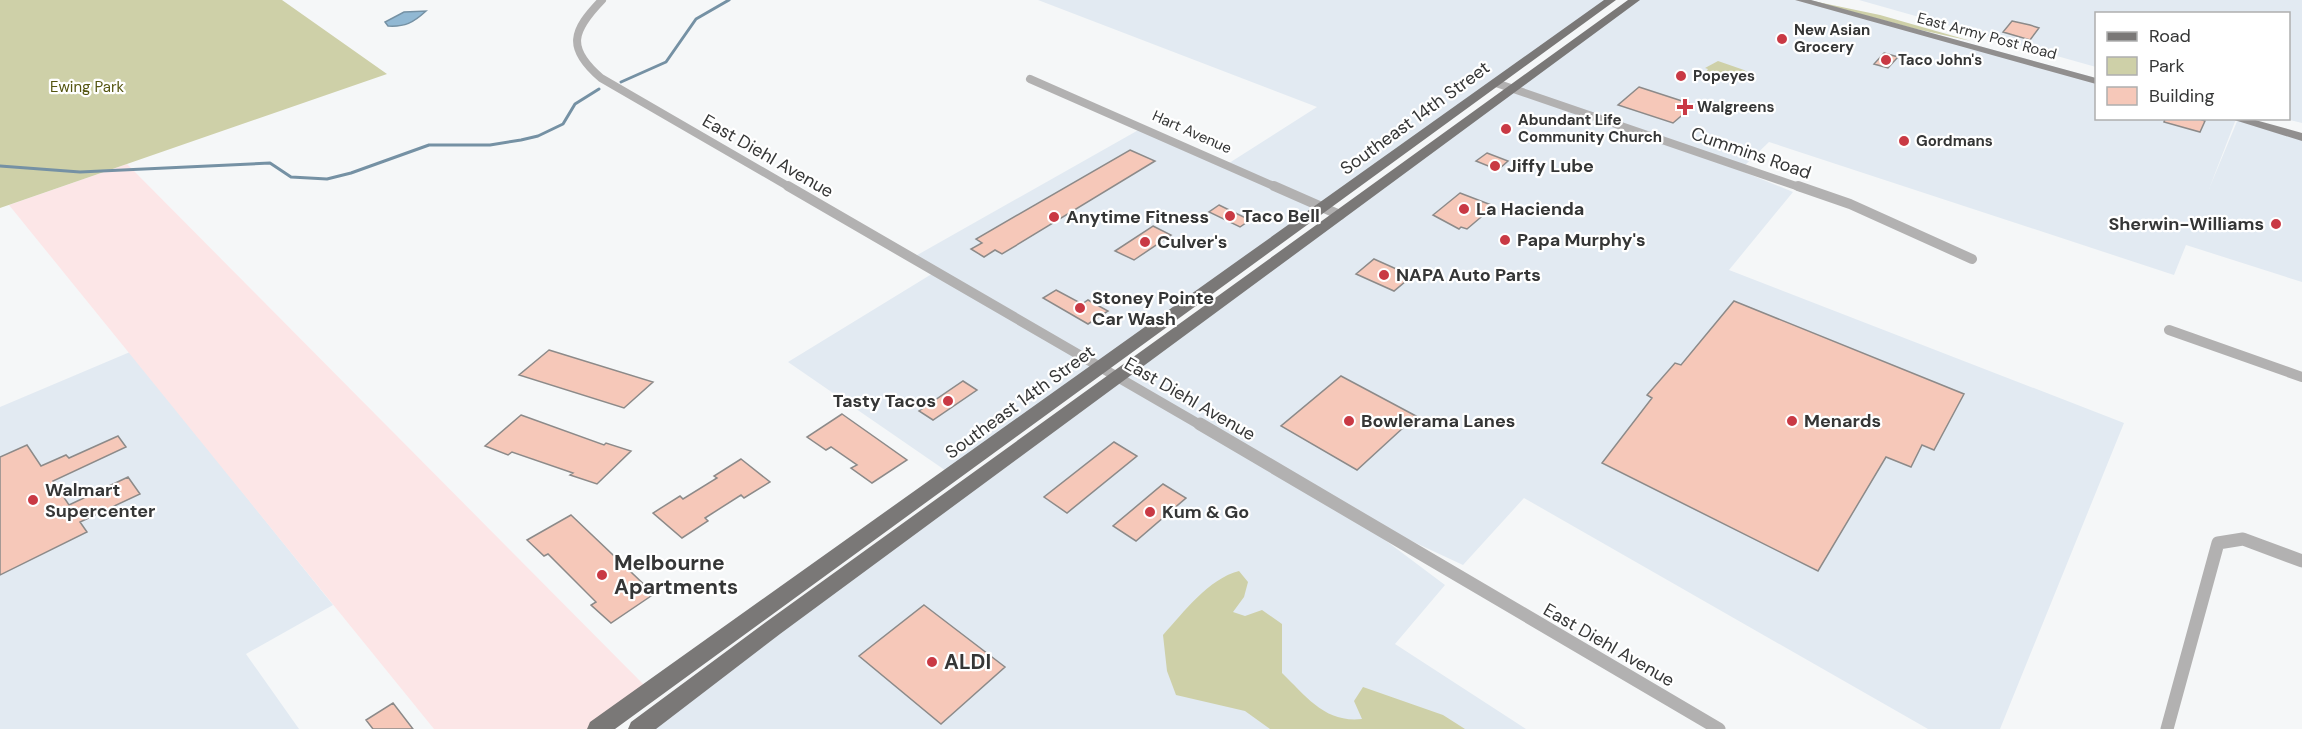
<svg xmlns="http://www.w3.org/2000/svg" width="2302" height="729" font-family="'DM Sans',sans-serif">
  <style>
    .built { fill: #e2eaf2 }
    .industrial { fill: #fce6e7 }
    .green { fill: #ced0a8 }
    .water { fill: #91b8d3; stroke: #7591a4; stroke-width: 1.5 }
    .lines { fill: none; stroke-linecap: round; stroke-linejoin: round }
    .stream { stroke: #7591a4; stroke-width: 3 }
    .building { fill: #f6c8b9; stroke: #8c8a89; stroke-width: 1.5 }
    .minor-far2 { stroke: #b2b1b1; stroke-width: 8 }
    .minor-far1 { stroke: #b2b1b1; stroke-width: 10 }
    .minor { stroke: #b2b1b1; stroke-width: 13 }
    .secondary { fill: #918f8f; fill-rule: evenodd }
    .primary { fill: #7a7877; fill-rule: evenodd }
    .poi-dot { fill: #c93944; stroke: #fff; stroke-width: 2 }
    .labels { text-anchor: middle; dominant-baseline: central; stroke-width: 4.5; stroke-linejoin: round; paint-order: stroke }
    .far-poi-label { font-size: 15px; font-weight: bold; fill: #353636; stroke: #fff; text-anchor: start }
    .far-street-label { font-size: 15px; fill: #353636; stroke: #fff }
    .far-park-label { font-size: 15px; fill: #545510; stroke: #fff }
    .street-label { font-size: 18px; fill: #353636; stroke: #fff }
    .poi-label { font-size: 18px; font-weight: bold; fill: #353636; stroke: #fff; text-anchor: start }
    .near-poi-label { font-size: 21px; font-weight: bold; fill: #353636; stroke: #fff; text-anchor: start }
  </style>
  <rect width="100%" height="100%" fill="#f5f7f8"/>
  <!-- built -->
  <path class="built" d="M1038 0H1611L952 475 788 362 935 272 912 258 1142 128 1226 165 1317 107Z
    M1638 0H1811L2096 78V118L2236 119 2209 189 2238 119 2302 134V282L2186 245 2174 275 1769 142 1743 167 1700 154 1793 192 1729 270 2124 423 2000 729H1928L1524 498 1463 565 1345 510 1445 585 1395 644 1526 729H639Z
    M1859 0H2302V123L2286 119 2288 118V14H2096V67Z
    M130 352 333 605 246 654 299 729H0V407Z"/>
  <!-- industrial -->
  <path class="industrial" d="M127 164 650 691 598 729H434L9 205Z"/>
  <!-- green -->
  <path class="green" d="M0 0H282L387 74 0 208Z
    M1808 0 1880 15 1971 41 1916 29Z
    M1718 61 1744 70 1747 72 1733 81 1705 73 1708 69 1705 68Z
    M1239 571 1248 582 1244 597 1233 612 1245 616 1262 610 1282 624V673C1307 697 1325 723 1362 719L1354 701 1363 687 1443 715 1465 729H1270L1245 711 1176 695 1167 671 1163 635C1184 612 1208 579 1239 571Z"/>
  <!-- water -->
  <path class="water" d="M426 11C413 23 405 27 388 26L385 22 404 12Z"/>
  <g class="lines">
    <!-- stream -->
    <path class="stream" d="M621 82 666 62 696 19 729 0
      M0 166 80 172 270 163 291 177 327 179 351 173 429 145H490L521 140 538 136 563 124 575 104 599 89"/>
  </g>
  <!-- building -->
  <path class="building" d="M2012 21 2030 25 2039 28 2030 40 2003 32Z
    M1884 53 1898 57 1888 68 1874 64Z
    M1639 87 1682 101 1694 105 1673 123 1618 105Z
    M2165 118H2197L2205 121 2200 132 2164 122Z
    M1130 150 1155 161 1002 254 995 250 984 257 971 249 982 243 976 239Z
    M1487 153 1508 161 1498 170 1476 161Z
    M1460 193 1494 206 1467 229 1461 227 1459 229 1433 215Z
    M1219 205 1250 220 1240 227 1209 212Z
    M1153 226 1171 235 1134 260 1115 251Z
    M1374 259 1412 276 1394 291 1356 274Z
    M1056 290 1082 304 1088 300 1108 311 1088 324 1043 298Z
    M1734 301 1964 394 1934 450 1922 445 1911 467 1886 457 1818 571 1602 463 1652 398 1647 395 1675 363 1681 365Z
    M549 350 653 382 624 408 519 375Z
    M1341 376 1416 416 1357 470 1281 426Z
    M963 381 977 390 933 420 919 411Z
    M842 414 907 460 872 483 851 468 857 465 831 447 826 450 807 437Z
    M521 415 604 445 606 443 631 451 597 484 570 475 573 473 512 452 508 455 485 446Z
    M118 436 126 447 53 481 69 505 128 477 140 494 80 522 87 532 0 575V457L27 445 41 466 66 455 69 458Z
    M1114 442 1137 456 1067 513 1044 497Z
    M741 459 770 482 744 498 741 495 705 518 708 521 682 538 653 513 680 496 683 499 717 478 714 476Z
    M1163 484 1186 498 1136 541 1113 526Z
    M571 515 654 594 611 623 591 605 596 602 548 554 544 556 527 540Z
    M924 605 1005 667 941 724 859 656Z
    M393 703 413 729H373L366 720Z"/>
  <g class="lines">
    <!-- minor-far2 -->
    <path class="minor-far2" d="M602 0C572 31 566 48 601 78L791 188
      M1030 79 1278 188
      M1496 83 1802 188"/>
    <!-- minor-far1 -->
    <path class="minor-far1" d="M788 186 1202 426
      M1274 186 1340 215
      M1798 186 1850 204 1972 259
      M2169 330 2302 377"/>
    <!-- minor -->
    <path class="minor" d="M1200 424 1719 729
      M2167 729 2218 543 2243 539 2302 561"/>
    <!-- secondary -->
    <path class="secondary" d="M1795 0H1811L2096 78V84Z
      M2228 118H2248L2302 133V141Z"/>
    <!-- primary -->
    <path class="primary" d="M1604 0H1616L615 729H587L590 722Z
      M1628 0H1640L780 634 656 729H628L631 722 766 622Z"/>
  </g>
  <!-- markers -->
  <g class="poi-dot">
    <circle cx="1782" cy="39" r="6"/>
    <circle cx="1886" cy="60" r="6"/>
    <circle cx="1681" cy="76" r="6"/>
    <path d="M1682 98h6v6h6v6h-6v6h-6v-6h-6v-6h6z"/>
    <circle cx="1506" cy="129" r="6"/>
    <circle cx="1904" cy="141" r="6"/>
    <circle cx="1495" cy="166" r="6"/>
    <circle cx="1464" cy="209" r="6"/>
    <circle cx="1230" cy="216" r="6"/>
    <circle cx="1054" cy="217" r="6"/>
    <circle cx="2276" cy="224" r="6"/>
    <circle cx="1505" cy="240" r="6"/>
    <circle cx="1145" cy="242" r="6"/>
    <circle cx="1384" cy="275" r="6"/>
    <circle cx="1080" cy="308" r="6"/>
    <circle cx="948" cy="401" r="6"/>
    <circle cx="1349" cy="421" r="6"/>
    <circle cx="1792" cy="421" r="6"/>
    <circle cx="33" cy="500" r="6"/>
    <circle cx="1150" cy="512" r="6"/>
    <circle cx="602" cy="575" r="6"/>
    <circle cx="932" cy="662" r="6"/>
  </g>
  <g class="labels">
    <!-- far-poi labels -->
    <g class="far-poi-label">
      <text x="1794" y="30">New Asian<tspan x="1794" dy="17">Grocery</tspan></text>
      <text x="1898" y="60">Taco John's</text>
      <text x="1693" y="76">Popeyes</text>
      <text x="1697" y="107">Walgreens</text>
      <text x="1518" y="120">Abundant Life<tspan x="1518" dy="17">Community Church</tspan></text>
      <text x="1916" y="141">Gordmans</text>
    </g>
    <!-- far-street labels -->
    <g class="far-street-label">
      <text transform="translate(1987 36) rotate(15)">East Army Post Road</text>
      <text transform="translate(1192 132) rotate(24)">Hart Avenue</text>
    </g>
    <!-- far-park labels -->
    <g class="far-park-label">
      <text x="87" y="87">Ewing Park</text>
    </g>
    <!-- street labels -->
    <g class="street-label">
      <text transform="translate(1415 118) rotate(-36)">Southeast 14th Street</text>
      <text transform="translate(1751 153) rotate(19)">Cummins Road</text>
      <text transform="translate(768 156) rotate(30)">East Diehl Avenue</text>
      <text transform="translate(1190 399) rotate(30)">East Diehl Avenue</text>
      <text transform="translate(1020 402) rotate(-36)">Southeast 14th Street</text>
      <text transform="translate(1609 645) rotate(30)">East Diehl Avenue</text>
    </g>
    <!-- poi labels -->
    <g class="poi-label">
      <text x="1507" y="166">Jiffy Lube</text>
      <text x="1476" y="209">La Hacienda</text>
      <text x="1242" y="216">Taco Bell</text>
      <text x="1066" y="217">Anytime Fitness</text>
      <text x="2264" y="224" text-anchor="end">Sherwin-Williams</text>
      <text x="1517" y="240">Papa Murphy's</text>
      <text x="1157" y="242">Culver's</text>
      <text x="1396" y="275">NAPA Auto Parts</text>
      <text x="1092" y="298">Stoney Pointe<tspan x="1092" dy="21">Car Wash</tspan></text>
      <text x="936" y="401" text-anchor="end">Tasty Tacos</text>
      <text x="1361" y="421">Bowlerama Lanes</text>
      <text x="1804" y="421">Menards</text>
      <text x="45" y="490">Walmart<tspan x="45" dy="21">Supercenter</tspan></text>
      <text x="1162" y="512">Kum &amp; Go</text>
    </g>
    <!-- near-poi labels -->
    <g class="near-poi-label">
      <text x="614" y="563">Melbourne<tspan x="614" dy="24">Apartments</tspan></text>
      <text x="944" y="662">ALDI</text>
    </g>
  </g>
  <!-- legend -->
  <rect x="2095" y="12" width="195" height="108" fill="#ffffff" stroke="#aeafaf" stroke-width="1.5"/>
  <rect x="2107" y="32" width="30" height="9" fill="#7a7877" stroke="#aeafaf" stroke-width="1.5"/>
  <text x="2149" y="42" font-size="18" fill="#353636">Road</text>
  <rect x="2107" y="57" width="30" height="18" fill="#ced0a8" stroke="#aeafaf" stroke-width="1.5"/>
  <text x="2149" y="72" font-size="18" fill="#353636">Park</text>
  <rect x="2107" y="87" width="30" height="18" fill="#f6c8b9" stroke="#aeafaf" stroke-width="1.5"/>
  <text x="2149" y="102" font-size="18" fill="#353636">Building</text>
</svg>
